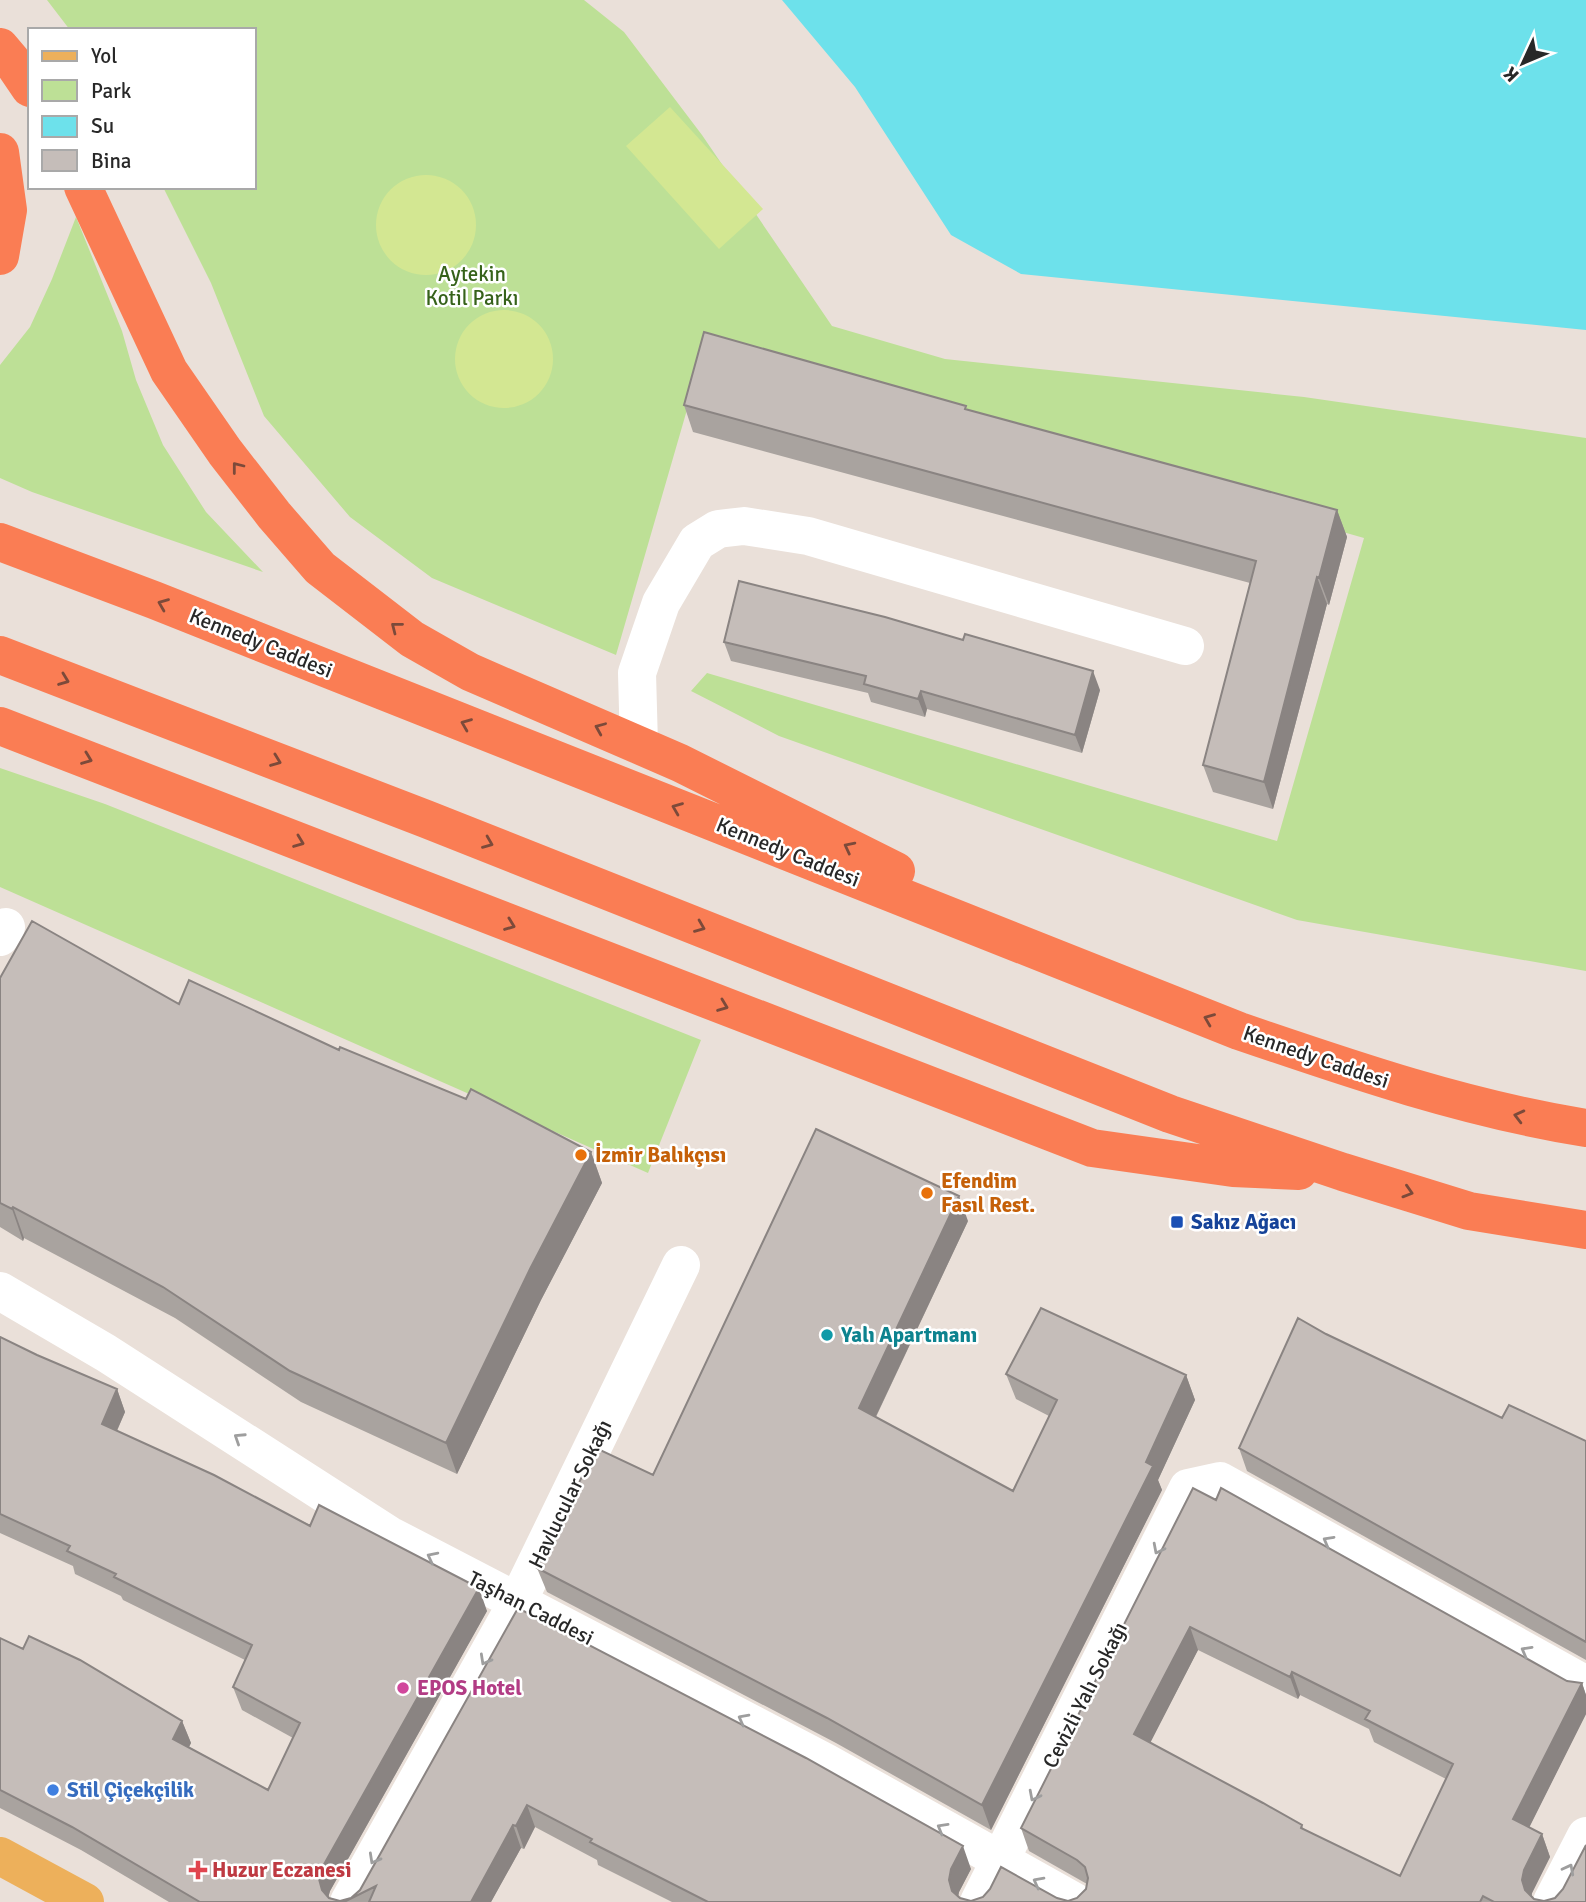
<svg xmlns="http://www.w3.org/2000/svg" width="1586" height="1902" font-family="Signika,sans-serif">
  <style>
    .green { fill: #bde096 }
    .pitch { fill: #d3e792 }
    .water { fill: #6de1eb }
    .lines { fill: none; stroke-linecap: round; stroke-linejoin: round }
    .minor { stroke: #fff; stroke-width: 38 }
    .major { stroke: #edb05b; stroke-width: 38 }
    .highway { stroke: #fa7d54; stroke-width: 38 }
    .wall { fill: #a9a39f; fill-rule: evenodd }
    .shaded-wall { fill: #8a8482 }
    .building { fill: #c5bdb9; stroke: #8a8482; stroke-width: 2; fill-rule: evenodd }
    .oneway { stroke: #7c4a3a }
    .oneway2 { stroke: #9e9e9e }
    .food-dot { fill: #e8710a; stroke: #fff; stroke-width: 2.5 }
    .transit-dot { fill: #1a4fb4; stroke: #fff; stroke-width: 2.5 }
    .culture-dot { fill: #0f9aa8; stroke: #fff; stroke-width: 2.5 }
    .hotel-dot { fill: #d1479c; stroke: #fff; stroke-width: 2.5 }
    .shop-dot { fill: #3f7fe0; stroke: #fff; stroke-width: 2.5 }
    .health-dot { fill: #e0444e; stroke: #fff; stroke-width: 2.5 }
    .labels { text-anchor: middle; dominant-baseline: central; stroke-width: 5; stroke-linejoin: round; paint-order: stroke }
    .park-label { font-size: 21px; fill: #36621a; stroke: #fff }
    .street-label { font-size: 21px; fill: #282828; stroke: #fff }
    .food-label { font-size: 21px; font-weight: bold; fill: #c56008; stroke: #fff; text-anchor: start }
    .transit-label { font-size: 21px; font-weight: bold; fill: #164399; stroke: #fff; text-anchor: start }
    .culture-label { font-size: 21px; font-weight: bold; fill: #0d838f; stroke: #fff; text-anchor: start }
    .hotel-label { font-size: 21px; font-weight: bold; fill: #b23c85; stroke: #fff; text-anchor: start }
    .shop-label { font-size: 21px; font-weight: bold; fill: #366cbe; stroke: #fff; text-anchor: start }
    .health-label { font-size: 21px; font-weight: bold; fill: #be3a42; stroke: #fff; text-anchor: start }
  </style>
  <rect width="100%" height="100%" fill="#eae0d9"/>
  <!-- green -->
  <path class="green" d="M47 0H584L624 32 702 135 832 326 945 359 1304 397 1586 438V971L1297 920 779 736 691 691 707 673 1277 841 1364 538 704 351 616 655 432 578 350 517 264 416 211 283 163 187H254V30H70Z
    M76 217 122 331 136 380 163 445 206 512 263 572 32 492 0 478V365L30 327 52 279Z
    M0 768 105 804 701 1040 648 1173 0 887Z"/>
  <!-- pitch -->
  <path class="pitch" d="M670 107 763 209 719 249 626 146Z
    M376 225a50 50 0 1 1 100 0a50 50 0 1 1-100 0Z
    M455 359a49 49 0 1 1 98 0a49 49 0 1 1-98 0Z"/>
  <!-- water -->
  <path class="water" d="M782 0H1586V330L1021 274 951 235 855 87Z"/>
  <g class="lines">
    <!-- minor -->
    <path class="minor" d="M639 745 637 673 661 603 697 542 718 529 744 526 808 536 1185 646
      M0 937 6 927
      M0 1291 106 1353 389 1535 825 1762 1075 1902
      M349 1902 518 1601 681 1265
      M979 1902 1188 1488 1220 1481 1586 1685
      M1552 1902 1586 1836"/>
    <!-- major -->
    <path class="major" d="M0 1856 85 1902"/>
    <!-- highway -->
    <path class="highway" d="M0 47 11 60 30 88
      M0 152 8 210 0 256
      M83 187 169 371 225 452 274 515 320 568 412 639 470 672 680 763 896 871
      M0 542 154 600 1239 1031C1353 1070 1467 1109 1586 1128
      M0 655 426 819 1170 1114 1343 1172 1469 1211 1586 1230
      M0 726 1092 1148 1233 1168 1299 1171"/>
  </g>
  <!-- wall -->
  <path class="wall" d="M684 405 968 410 1337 510 1347 537 1329 605 1327 604 1273 809 1213 792 1203 765 1250 583 693 432Z
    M724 642 1100 690 1082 753 927 709 925 717 871 702 868 693 731 661Z
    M0 978 179 1004 339 1050 591 1152 602 1183 541 1300 457 1474 301 1402 175 1318 24 1238 23 1241 0 1227Z
    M968 1221 876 1417 1013 1491 1049 1416 1016 1399 1006 1374 1186 1375 1195 1400 1158 1480 1162 1490 991 1830 836 1743 547 1592 537 1568Z
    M1326 1334 1502 1418 1586 1441V1660L1247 1471 1239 1448Z
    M0 1337 37 1355 117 1389 125 1412 117 1431 487 1611 330 1891 328 1897 329 1898 340 1901 351 1898 360 1890 518 1608 971 1869 959 1892 958 1897 960 1898 971 1901 1057 1898 1068 1901 1077 1898 1086 1889 1087 1884 1029 1851 1021 1828 1193 1488 1567 1681 1582 1683 1586 1695V1714L1529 1827 1542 1834 1550 1857 1532 1893V1896L1534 1899 1544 1901 1586 1902H672L598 1865 597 1860 535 1827 524 1849 521 1848 491 1902H169L81 1850 0 1808V1638L182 1721 191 1743 189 1747 268 1790 293 1738 242 1710 233 1687 245 1660 123 1600 121 1596 75 1574 73 1566 0 1533ZM1198 1650 1298 1699 1300 1695 1369 1729 1374 1742 1446 1779 1400 1876 1303 1829 1302 1825 1150 1742Z"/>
  <!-- shaded-wall -->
  <path class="shaded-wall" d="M1337 510 1347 537 1329 605 1319 578Z
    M1317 577 1327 604 1273 809 1264 782Z
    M1093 671 1100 690 1082 753 1075 735Z
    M921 691 927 709 925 717 918 699Z
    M591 1152 602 1183 541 1300 457 1474 446 1443 530 1269Z
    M959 1196 968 1221 868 1433 859 1408Z
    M13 1207 24 1238 23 1241 12 1209Z
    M1186 1375 1195 1400 1158 1480 1162 1490 991 1830 982 1805 1146 1462Z
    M117 1389 125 1412 110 1446 102 1424Z
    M479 1588 487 1611 330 1891 327 1902 322 1890 319 1879 322 1868Z
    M1190 1627 1198 1650 1143 1757 1134 1734Z
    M1292 1672 1300 1695 1298 1699 1290 1677Z
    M1582 1683 1586 1695V1714L1522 1842 1513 1819Z
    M182 1721 191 1743 181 1762 173 1739Z
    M527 1805 535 1827 524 1849 516 1826Z
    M513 1825 521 1848 491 1902H471Z
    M1542 1834 1550 1857 1532 1893 1530 1902H1529L1522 1880 1524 1870Z
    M963 1846 971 1869 959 1892 957 1902H956L949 1880 951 1869Z"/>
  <!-- building -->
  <path class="building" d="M704 332 966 406 965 409 1337 510 1319 578 1317 577 1264 782 1203 765 1256 561 684 405Z
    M739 581 885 617 963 640 965 634 1093 671 1075 735 921 691 918 699 864 684 866 676 724 642Z
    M32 921 179 1004 189 980 339 1050 340 1047 466 1099 471 1089 591 1152 530 1269 446 1443 290 1371 163 1287 13 1207 12 1209 0 1203V978Z
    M816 1129 959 1196 859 1408 1013 1491 1057 1400 1006 1374 1041 1308 1186 1375 1146 1462 1153 1466 982 1805 827 1718 537 1568 596 1448 653 1475Z
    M1298 1318 1326 1334 1502 1418 1509 1405 1586 1441V1642L1239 1448Z
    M0 1337 37 1355 117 1389 102 1424 214 1475 310 1526 319 1505 479 1588 322 1868 319 1879 322 1890 329 1898 340 1901 351 1898 360 1890 518 1608 806 1758 963 1846 951 1869 949 1880 952 1891 960 1898 971 1901 983 1897 990 1889 1001 1867 1057 1898 1068 1901 1077 1898 1086 1889 1088 1878 1085 1867 1077 1860 1021 1828 1193 1488 1216 1500 1221 1488 1567 1681 1582 1683 1513 1819 1542 1834 1524 1870 1522 1880 1525 1890 1534 1899 1544 1901 1555 1898 1563 1889 1586 1845V1902H1494L1483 1896 1480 1902H708L590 1842 592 1839 527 1805 516 1826 513 1825 471 1902H369L376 1886 344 1902H200L72 1827 0 1790V1638L23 1649 29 1636 80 1660 182 1721 173 1739 268 1790 300 1723 233 1687 252 1645 114 1577 116 1574 67 1551 70 1546 0 1514ZM1190 1627 1290 1677 1292 1672 1370 1711 1365 1719 1453 1764 1400 1876 1301 1828 1302 1825 1263 1803 1134 1734Z"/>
  <!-- one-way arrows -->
  <defs><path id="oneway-chevron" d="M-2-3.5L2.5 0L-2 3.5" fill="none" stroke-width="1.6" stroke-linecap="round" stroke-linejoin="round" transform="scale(1.75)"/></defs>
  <g class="oneway">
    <use href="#oneway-chevron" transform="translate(237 467) rotate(-128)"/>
    <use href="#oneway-chevron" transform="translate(163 604) rotate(-158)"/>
    <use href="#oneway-chevron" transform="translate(396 627) rotate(-142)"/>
    <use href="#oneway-chevron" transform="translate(64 680) rotate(21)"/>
    <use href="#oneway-chevron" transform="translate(466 724) rotate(-158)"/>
    <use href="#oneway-chevron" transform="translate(600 728) rotate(-157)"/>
    <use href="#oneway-chevron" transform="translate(87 759) rotate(21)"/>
    <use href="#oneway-chevron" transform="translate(276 761) rotate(21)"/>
    <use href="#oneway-chevron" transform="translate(677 808) rotate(-158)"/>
    <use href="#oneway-chevron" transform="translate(299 842) rotate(21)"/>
    <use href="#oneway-chevron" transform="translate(488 843) rotate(22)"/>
    <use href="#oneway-chevron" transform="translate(849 847) rotate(-153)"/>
    <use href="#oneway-chevron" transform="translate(510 925) rotate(21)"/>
    <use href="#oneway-chevron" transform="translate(700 927) rotate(22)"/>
    <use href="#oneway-chevron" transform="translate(723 1006) rotate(21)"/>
    <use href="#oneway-chevron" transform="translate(1209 1019) rotate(-158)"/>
    <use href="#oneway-chevron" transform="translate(1519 1116) rotate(-166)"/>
    <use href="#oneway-chevron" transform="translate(1408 1192) rotate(17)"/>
  </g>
  <g class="oneway2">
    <use href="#oneway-chevron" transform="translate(239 1438) rotate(-147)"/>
    <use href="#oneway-chevron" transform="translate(1328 1541) rotate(-151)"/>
    <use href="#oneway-chevron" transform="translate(1158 1549) rotate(117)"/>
    <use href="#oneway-chevron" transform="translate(432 1557) rotate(-153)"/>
    <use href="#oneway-chevron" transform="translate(1526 1651) rotate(-151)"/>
    <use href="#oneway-chevron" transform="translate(485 1660) rotate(119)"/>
    <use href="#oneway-chevron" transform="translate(743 1719) rotate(-152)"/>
    <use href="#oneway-chevron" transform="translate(1034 1796) rotate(117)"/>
    <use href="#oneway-chevron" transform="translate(942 1828) rotate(-150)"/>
    <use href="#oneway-chevron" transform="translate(374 1859) rotate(119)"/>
    <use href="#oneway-chevron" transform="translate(1569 1869) rotate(-62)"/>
    <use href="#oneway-chevron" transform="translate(1038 1882) rotate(-152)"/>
  </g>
  <!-- markers -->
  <g class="food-dot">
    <circle cx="581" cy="1155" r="7"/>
    <circle cx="927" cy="1193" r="7"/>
  </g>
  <rect class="transit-dot" x="1170" y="1215" width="14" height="14" rx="3.5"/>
  <circle class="culture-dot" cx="827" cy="1335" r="7"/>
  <circle class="hotel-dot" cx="403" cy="1688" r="7"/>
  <circle class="shop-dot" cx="53" cy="1790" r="7"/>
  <path class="health-dot" d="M194.5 1859.5h7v7h7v7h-7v7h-7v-7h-7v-7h7z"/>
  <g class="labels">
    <!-- park labels -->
    <g class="park-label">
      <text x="472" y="274">Aytekin<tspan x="472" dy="24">Kotil Parkı</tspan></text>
    </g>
    <!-- street labels -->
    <g class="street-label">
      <text transform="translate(261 643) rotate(22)">Kennedy Caddesi</text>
      <text transform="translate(788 852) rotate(22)">Kennedy Caddesi</text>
      <text transform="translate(1316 1057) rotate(19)">Kennedy Caddesi</text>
      <text transform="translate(570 1494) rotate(-64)">Havlucular Sokağı</text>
      <text transform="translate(531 1608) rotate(27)">Taşhan Caddesi</text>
      <text transform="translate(1085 1695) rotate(-63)">Cevizli Yalı Sokağı</text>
    </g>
    <!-- food labels -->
    <g class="food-label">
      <text x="595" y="1155">İzmir Balıkçısı</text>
      <text x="941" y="1181">Efendim<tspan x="941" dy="24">Fasıl Rest.</tspan></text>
    </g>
    <!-- transit labels -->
    <g class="transit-label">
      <text x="1191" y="1222">Sakız Ağacı</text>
    </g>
    <!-- culture labels -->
    <g class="culture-label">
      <text x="841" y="1335">Yalı Apartmanı</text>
    </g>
    <!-- hotel labels -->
    <g class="hotel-label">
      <text x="417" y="1688">EPOS Hotel</text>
    </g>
    <!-- shop labels -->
    <g class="shop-label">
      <text x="67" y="1790">Stil Çiçekçilik</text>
    </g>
    <!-- health labels -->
    <g class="health-label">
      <text x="212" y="1870">Huzur Eczanesi</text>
    </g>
  </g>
  <!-- legend -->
  <rect x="28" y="28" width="228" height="161" fill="#ffffff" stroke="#a9a9a9" stroke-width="2"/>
  <rect x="42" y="51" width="35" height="10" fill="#edb05b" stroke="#a9a9a9" stroke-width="2"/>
  <text x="91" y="63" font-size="21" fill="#282828">Yol</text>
  <rect x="42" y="80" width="35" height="21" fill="#bde096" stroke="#a9a9a9" stroke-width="2"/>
  <text x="91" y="98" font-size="21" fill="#282828">Park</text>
  <rect x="42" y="116" width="35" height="21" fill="#6de1eb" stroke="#a9a9a9" stroke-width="2"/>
  <text x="91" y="133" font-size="21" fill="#282828">Su</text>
  <rect x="42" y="150" width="35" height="21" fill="#c5bdb9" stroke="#a9a9a9" stroke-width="2"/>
  <text x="91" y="168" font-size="21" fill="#282828">Bina</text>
  <!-- north arrow -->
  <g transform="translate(1523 63) rotate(226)" stroke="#ffffff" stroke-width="5" paint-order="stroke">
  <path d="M0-5L12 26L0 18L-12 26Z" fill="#282828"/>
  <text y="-10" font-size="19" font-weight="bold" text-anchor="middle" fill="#282828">K</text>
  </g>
</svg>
